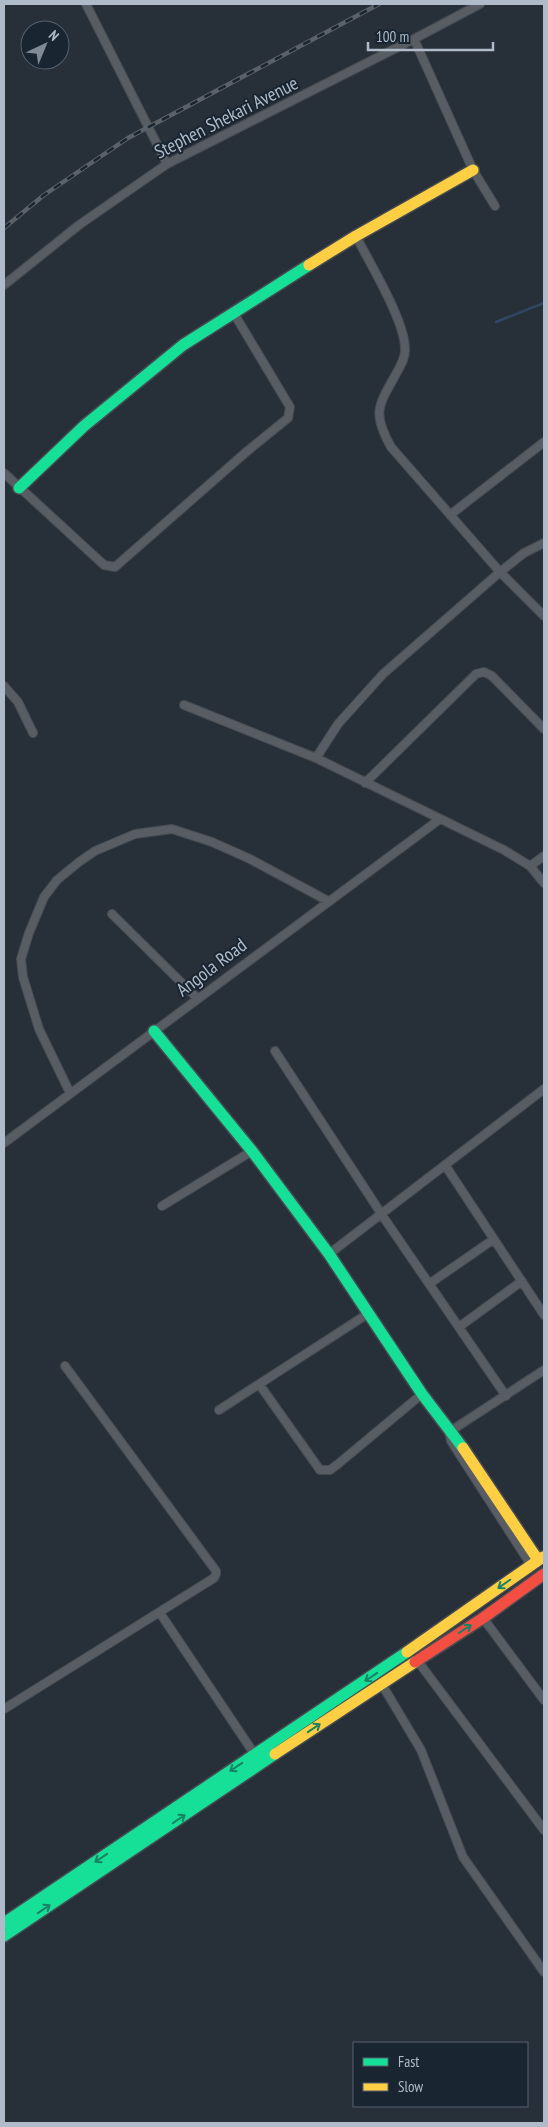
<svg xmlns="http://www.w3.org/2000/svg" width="548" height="2127" font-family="'PT Sans Narrow',sans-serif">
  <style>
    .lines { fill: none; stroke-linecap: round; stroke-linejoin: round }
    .stream { stroke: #324862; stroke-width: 2.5 }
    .street-casing { stroke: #464b52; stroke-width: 10 }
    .fast-casing { stroke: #464b52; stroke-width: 14 }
    .slow-casing { stroke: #464b52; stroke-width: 14 }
    .jam-casing { stroke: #464b52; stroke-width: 14 }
    .street { stroke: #585d64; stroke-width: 8 }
    .fast { stroke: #16e098; stroke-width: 11 }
    .slow { stroke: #ffcf43; stroke-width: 11 }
    .jam { stroke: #f24e42; stroke-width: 11 }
    .rail-casing { stroke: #5b6168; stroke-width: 4.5 }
    .rail { stroke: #1a2532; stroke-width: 2.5; stroke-dasharray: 8; stroke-linecap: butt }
    .oneway { stroke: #188265 }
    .labels { text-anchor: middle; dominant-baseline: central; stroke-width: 4; stroke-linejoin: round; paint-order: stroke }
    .street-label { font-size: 19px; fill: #b0bbc9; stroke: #1a2532 }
  </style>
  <rect width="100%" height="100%" fill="#272f38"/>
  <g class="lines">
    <!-- stream -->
    <path class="stream" d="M496 322 544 303"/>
    <defs>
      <path id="street" d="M86 4 167 164
        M414 39 473 170 495 206
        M356 236C370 264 404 319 405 348 406 357 400 367 396 374 378 406 372 413 391 447L500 572 544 616
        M4 285 79 225 167 164 414 39 480 4
        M4 473 104 565 115 567 245 453 288 418 290 407 233 312
        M450 515 544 442
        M4 686 18 702 33 733
        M184 705 316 758 504 850 530 866 544 883
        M316 758 338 724 383 674 500 572 524 553 544 543
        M365 783 476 674 484 672 492 676 544 729
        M530 866 544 856
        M112 914 197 998
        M275 1051 386 1221 506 1396
        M70 1093 39 1029 23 977 21 959 29 933 44 897 57 880 79 862 95 851 135 834 172 829 212 842 250 859 328 901
        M4 1143 440 819
        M445 1165 544 1315
        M162 1206 252 1151
        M329 1254 544 1089
        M429 1284 494 1239
        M459 1327 522 1281
        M259 1384 320 1470H330L338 1464 422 1394
        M219 1410 369 1313
        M531 1565 451 1441 449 1432 544 1370
        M160 1613 255 1755
        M483 1618 544 1700
        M417 1660 544 1830
        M381 1683 421 1750 463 1857 544 1972
        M4 1709 214 1578 216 1574V1571L65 1366"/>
      <path id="fast" d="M19 488 84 426 183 345 309 265
        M154 1031 252 1151 329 1254 422 1394 463 1448
        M4 1923 407 1652
        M4 1936 275 1754"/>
      <path id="slow" d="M309 265 356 236 473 170
        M463 1448 538 1560
        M407 1652 543 1557
        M275 1754 415 1662"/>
      <path id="jam" d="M415 1662 483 1618 544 1574"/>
    </defs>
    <!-- street casing -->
    <use href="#street" class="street-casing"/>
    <!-- fast casing -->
    <use href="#fast" class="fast-casing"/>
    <!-- slow casing -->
    <use href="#slow" class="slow-casing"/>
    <!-- jam casing -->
    <use href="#jam" class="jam-casing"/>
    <!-- street -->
    <use href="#street" class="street"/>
    <!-- fast -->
    <use href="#fast" class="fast"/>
    <!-- slow -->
    <use href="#slow" class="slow"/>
    <!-- jam -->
    <use href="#jam" class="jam"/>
    <defs>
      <path id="rail" d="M4 228 44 195 128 138 379 4"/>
    </defs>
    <!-- rail casing -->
    <use href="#rail" class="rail-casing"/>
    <!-- rail -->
    <use href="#rail" class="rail"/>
  </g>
  <!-- one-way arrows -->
  <defs><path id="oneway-shaft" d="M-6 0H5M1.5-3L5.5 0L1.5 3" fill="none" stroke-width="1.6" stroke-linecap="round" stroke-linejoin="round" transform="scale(1.25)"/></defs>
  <g class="oneway">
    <use href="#oneway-shaft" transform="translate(504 1584) rotate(145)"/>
    <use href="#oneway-shaft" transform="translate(465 1629) rotate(-32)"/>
    <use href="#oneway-shaft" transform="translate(371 1677) rotate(146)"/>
    <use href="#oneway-shaft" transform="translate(314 1728) rotate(-34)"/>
    <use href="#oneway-shaft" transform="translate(236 1767) rotate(146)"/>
    <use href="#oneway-shaft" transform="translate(179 1819) rotate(-34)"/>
    <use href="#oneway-shaft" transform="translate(101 1858) rotate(146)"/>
    <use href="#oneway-shaft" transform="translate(44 1909) rotate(-34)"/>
  </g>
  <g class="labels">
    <!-- street labels -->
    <g class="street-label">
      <text transform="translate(226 117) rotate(-27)">Stephen Shekari Avenue</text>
      <text transform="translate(211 967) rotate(-37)">Angola Road</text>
    </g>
  </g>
  <!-- border -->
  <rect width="548" height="2127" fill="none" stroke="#b0bbc9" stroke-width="10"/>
  <!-- legend -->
  <rect x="353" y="2042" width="175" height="65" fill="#1a2532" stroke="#56616e"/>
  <rect x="363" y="2058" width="25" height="8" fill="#16e098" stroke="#56616e"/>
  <text x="398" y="2067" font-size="15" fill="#b0bbc9">Fast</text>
  <rect x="363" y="2083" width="25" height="8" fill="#ffcf43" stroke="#56616e"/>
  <text x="398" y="2092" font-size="15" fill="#b0bbc9">Slow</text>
  <!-- north arrow -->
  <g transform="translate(45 45) rotate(44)"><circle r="24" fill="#1a2532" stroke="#56616e"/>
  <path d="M0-4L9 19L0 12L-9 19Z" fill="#808a96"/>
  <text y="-8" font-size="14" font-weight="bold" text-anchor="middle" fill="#b0bbc9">N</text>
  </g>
  <!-- scale -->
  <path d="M368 42v8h125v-8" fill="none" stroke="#b0bbc9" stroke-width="2.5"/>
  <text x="376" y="42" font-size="15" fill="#b0bbc9" stroke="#1a2532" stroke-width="4" paint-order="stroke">100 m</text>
</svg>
